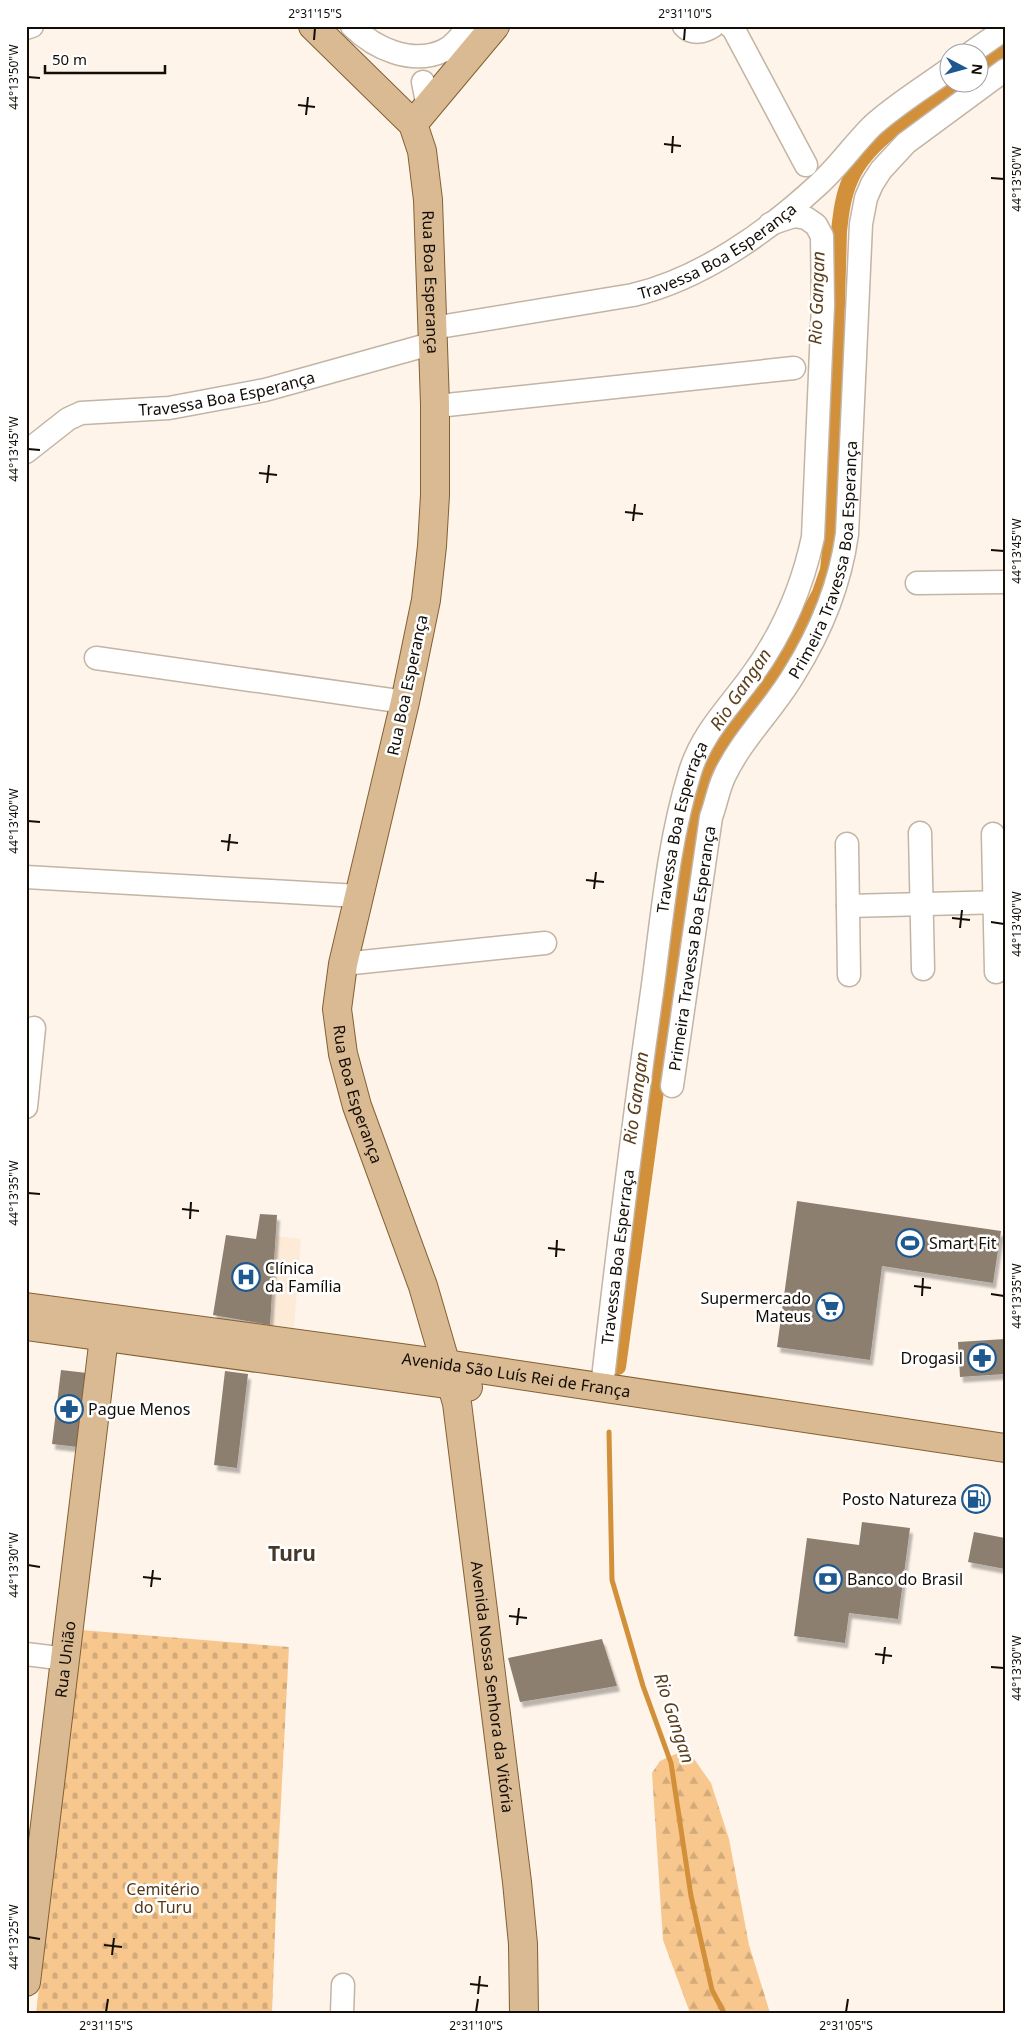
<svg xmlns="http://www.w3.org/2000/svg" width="1031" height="2039" font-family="'Noto Sans',sans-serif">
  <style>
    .built { fill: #fdebd8 }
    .forest { fill: url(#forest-firs) }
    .cemetery { fill: url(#cemetery-stones) }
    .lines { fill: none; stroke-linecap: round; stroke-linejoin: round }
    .stream { stroke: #d19039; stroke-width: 5 }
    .canal { stroke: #d19039; stroke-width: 16 }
    .building { fill: #8d7f6f; filter: url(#shadow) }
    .minor-casing { stroke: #c3b4a3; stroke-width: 25 }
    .major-casing { stroke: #846033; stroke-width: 30 }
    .minor { stroke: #fff; stroke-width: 22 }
    .major { stroke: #daba93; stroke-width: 28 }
    .ticks { fill: none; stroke: #120d07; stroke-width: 2 }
    .labels { text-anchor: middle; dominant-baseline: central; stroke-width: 5; stroke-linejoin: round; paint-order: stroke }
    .street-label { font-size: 16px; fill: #120d07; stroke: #fff }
    .poi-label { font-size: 16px; fill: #120d07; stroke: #fff; text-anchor: start }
    .park-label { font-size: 16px; fill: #543815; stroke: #fff }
    .water-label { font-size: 18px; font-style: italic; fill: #5b3f1c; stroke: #fff }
    .district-label { font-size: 21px; font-weight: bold; fill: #45382a; stroke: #fff }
    .neatline { fill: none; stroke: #120d07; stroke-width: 2 }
    .ticks-label { font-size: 12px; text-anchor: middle; fill: #120d07 }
  </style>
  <defs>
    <pattern id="forest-firs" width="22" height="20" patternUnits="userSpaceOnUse" patternTransform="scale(1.25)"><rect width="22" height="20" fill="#f7c78e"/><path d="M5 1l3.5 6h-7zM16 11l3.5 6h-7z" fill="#d3aa79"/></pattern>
    <pattern id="cemetery-stones" width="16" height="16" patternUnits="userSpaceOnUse" patternTransform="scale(1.25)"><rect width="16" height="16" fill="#f7c78e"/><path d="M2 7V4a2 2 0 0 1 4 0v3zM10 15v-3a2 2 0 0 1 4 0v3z" fill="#d3aa79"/></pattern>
    <filter id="shadow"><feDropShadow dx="3" dy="5.5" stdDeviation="1" flood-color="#0004"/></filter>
  </defs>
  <rect width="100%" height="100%" fill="#fef4ea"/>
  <!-- built -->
  <path class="built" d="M276 1236 301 1239 294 1328 270 1325Z"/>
  <!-- forest -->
  <path class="forest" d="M687 1749 711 1783 729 1839 749 1945 770 2013H690L663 1940 652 1773 660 1761Z"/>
  <!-- cemetery -->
  <path class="cemetery" d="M81 1630 289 1647 277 1878 272 2013H36Z"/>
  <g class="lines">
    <!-- stream -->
    <path class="stream" d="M609 1432 612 1580 643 1686 671 1763 691 1896 712 1990 724 2013"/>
    <!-- canal -->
    <path class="canal" d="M978 69 1005 51
      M618 1367 687 865C696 825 702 785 721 749L780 668 820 593 828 570 830 551 839 231C841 213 843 195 851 178 869 137 924 108 960 82"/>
  </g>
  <!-- building -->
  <path class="building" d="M797 1201 1001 1231 993 1283 882 1266 870 1360 777 1347Z
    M260 1214 277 1215 270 1325 213 1315 226 1235 256 1239Z
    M1005 1339V1374L960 1377 958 1342Z
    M61 1370 87 1373 78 1447 52 1444Z
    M225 1371 248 1374 237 1468 214 1465Z
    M862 1522 910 1528 898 1619 849 1613 845 1643 794 1636 807 1538 859 1545Z
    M974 1532 1005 1538V1569L968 1562Z
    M602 1639 617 1686 520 1702 508 1658Z"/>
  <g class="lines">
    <defs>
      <g id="minor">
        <path d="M352 26C375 49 412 65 443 51 454 46 461 36 468 26"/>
        <path d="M684 26C692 35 704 32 713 26"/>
        <path d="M730 26 733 28 806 165"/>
        <path d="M26 28 32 26"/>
        <path d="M972 52 1005 29"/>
        <path d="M423 82 428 107"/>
        <path id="s1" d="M433 328 633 295C701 279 767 232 818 185 838 167 853 145 872 126 895 105 923 88 948 70"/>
        <path d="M435 404 447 405 794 368"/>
        <path id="s2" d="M26 452 68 419 81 413 169 408 265 390 434 343"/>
        <path d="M917 583 1005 582"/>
        <path d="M96 658 405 702"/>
        <path d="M920 833 923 969"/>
        <path d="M993 834 996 972"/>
        <path d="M847 844 849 975"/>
        <path d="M26 877 358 896"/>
        <path d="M848 906 1005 902"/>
        <path d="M343 964 545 943"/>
        <path id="s3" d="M672 1086 711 817C716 804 718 790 724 777 741 740 772 711 793 676 820 633 840 585 847 534L861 224 866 198 872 184 881 170 906 143 1005 70"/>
        <path d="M26 1107 34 1028"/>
        <path id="s4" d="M602 1387C617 1256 633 1124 652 992 662 919 668 843 690 772 701 736 725 711 747 682 779 640 802 589 813 537L823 305 822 236 816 225 806 218 794 216 770 224"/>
        <path d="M26 1654 66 1659"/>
        <path d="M342 2013 343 1985"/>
      </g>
      <g id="major">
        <path id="s5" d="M313 26 413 124 422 151 428 200 435 404V495L432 546 426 600 405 702 343 964 337 1009 343 1054 357 1106 423 1286 457 1403 517 1882 523 1944 524 2013"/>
        <path d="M413 124 495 26"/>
        <path id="s6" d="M26 1307 446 1364 1005 1448"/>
        <path d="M26 1326 468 1387"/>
        <path id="s7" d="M26 1982 104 1337"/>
      </g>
    </defs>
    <!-- minor casing -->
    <use href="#minor" class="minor-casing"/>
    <!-- major casing -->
    <use href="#major" class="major-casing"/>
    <!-- minor -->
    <use href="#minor" class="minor"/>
    <!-- major -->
    <use href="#major" class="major"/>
  </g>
  <!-- ticks -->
  <path class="ticks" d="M314 40 315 28M684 40 685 28M28 77 40 78M298 105 315 107M306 115 308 97M664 144 681 146M672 153 673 136M991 178 1004 179M28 449 40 450M259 473 277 475M267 483 269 465M625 512 643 514M633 521 635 504M991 550 1004 551M28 821 40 822M221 841 238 843M228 851 230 834M586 880 604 882M594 889 596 872M952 918 970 920M991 922 1004 924M960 928 962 910M28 1193 40 1194M182 1209 199 1211M190 1219 191 1202M548 1248 565 1250M556 1257 557 1240M914 1286 931 1288M991 1294 1004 1296M922 1296 923 1278M28 1565 40 1567M143 1577 161 1579M151 1587 153 1570M509 1616 527 1618M517 1625 519 1608M875 1654 892 1656M883 1664 885 1647M991 1667 1004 1668M28 1937 40 1939M104 1945 122 1947M112 1955 114 1938M470 1984 488 1986M478 1994 480 1976M106 2012 108 1999M476 2012 478 1999M846 2012 848 1999"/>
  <!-- icons -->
  <defs>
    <symbol id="stadium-ring" viewBox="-11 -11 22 22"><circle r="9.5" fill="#fff" stroke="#1d588f" stroke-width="1.5"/><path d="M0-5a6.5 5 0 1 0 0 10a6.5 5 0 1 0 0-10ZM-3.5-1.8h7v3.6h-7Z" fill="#1d588f"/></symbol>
    <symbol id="hospital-ring" viewBox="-11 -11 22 22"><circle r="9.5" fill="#fff" stroke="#1d588f" stroke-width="1.5"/><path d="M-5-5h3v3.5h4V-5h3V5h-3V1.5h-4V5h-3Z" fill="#1d588f"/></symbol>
    <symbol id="supermarket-ring" viewBox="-11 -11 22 22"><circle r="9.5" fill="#fff" stroke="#1d588f" stroke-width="1.5"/><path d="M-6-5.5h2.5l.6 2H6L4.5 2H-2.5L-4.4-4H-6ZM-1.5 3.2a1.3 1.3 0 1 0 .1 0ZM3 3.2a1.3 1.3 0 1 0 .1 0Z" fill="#1d588f"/></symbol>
    <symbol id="pharmacy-ring" viewBox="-11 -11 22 22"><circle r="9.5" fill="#fff" stroke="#1d588f" stroke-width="1.5"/><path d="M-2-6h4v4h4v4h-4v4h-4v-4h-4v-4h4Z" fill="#1d588f"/></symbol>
    <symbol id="fuel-ring" viewBox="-11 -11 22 22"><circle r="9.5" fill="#fff" stroke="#1d588f" stroke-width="1.5"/><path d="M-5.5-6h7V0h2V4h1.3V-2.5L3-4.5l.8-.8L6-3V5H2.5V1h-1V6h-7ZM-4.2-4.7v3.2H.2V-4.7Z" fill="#1d588f"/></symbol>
    <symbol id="bank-ring" viewBox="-11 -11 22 22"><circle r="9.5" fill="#fff" stroke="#1d588f" stroke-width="1.5"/><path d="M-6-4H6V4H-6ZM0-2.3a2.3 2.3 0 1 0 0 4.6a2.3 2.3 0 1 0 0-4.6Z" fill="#1d588f"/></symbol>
  </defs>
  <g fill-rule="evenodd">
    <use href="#stadium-ring" x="894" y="1227" width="32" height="32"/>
    <use href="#hospital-ring" x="230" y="1261" width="32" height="32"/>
    <use href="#supermarket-ring" x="814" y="1291" width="32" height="32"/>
    <use href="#pharmacy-ring" x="966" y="1342" width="32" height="32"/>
    <use href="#pharmacy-ring" x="53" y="1393" width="32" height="32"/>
    <use href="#fuel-ring" x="960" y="1483" width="32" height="32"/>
    <use href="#bank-ring" x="812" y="1563" width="32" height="32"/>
  </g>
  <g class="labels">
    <!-- street labels -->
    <g class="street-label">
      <text stroke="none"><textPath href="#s1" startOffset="298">Travessa Boa Esperança</textPath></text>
      <text stroke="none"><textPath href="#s5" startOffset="300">Rua Boa Esperança</textPath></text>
      <text stroke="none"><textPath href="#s2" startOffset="215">Travessa Boa Esperança</textPath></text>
      <text stroke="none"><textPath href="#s3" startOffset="559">Primeira Travessa Boa Esperança</textPath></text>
      <text transform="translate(407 685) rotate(-78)">Rua Boa Esperança</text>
      <text stroke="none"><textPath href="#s4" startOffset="566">Travessa Boa Esperraça</textPath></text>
      <text stroke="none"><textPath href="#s3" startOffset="139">Primeira Travessa Boa Esperança</textPath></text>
      <text stroke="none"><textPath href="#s5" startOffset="1125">Rua Boa Esperança</textPath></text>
      <text stroke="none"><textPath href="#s4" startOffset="131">Travessa Boa Esperraça</textPath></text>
      <text stroke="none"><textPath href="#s6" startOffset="495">Avenida São Luís Rei de França</textPath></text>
      <text stroke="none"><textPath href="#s7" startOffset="325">Rua União</textPath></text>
      <text stroke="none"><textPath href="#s5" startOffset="1736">Avenida Nossa Senhora da Vitória</textPath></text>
    </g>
    <!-- poi labels -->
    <g class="poi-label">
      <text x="929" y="1243">Smart Fit</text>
      <text x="265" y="1268">Clínica<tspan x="265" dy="18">da Família</tspan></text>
      <text x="811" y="1298" text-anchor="end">Supermercado<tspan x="811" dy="18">Mateus</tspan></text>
      <text x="963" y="1358" text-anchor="end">Drogasil</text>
      <text x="88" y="1409">Pague Menos</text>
      <text x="957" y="1499" text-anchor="end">Posto Natureza</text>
      <text x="847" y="1579">Banco do Brasil</text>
    </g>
    <!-- park labels -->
    <g class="park-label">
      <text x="163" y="1889">Cemitério<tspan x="163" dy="18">do Turu</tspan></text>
    </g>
    <!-- water labels -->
    <g class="water-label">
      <text transform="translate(816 298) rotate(-88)">Rio Gangan</text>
      <text transform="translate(740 689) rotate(-56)">Rio Gangan</text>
      <text transform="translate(635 1098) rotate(-82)">Rio Gangan</text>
      <text transform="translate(675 1718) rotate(72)">Rio Gangan</text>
    </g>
    <!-- district labels -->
    <g class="district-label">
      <text x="292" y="1553">Turu</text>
    </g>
  </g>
  <!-- border -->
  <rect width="1031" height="2039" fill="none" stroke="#ffffff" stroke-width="55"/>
  <!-- north arrow -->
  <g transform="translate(964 68) rotate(96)"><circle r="24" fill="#ffffff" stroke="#a09e9c"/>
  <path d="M0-4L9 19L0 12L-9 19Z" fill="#1d588f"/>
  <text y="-8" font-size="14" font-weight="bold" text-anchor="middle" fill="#120d07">N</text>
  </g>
  <!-- scale -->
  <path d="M45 65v8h120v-8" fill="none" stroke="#120d07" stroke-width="2.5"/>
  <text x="52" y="65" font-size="15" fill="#120d07" stroke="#ffffff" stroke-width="4" paint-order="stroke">50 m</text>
  <rect x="28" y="28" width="976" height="1984" class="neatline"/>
  <g class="ticks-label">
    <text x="315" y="18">2°31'15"S</text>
    <text x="685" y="18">2°31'10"S</text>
    <text transform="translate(14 77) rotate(-90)" y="4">44°13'50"W</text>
    <text transform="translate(1017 179) rotate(-90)" y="4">44°13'50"W</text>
    <text transform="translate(14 449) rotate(-90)" y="4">44°13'45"W</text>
    <text transform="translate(1017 551) rotate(-90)" y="4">44°13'45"W</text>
    <text transform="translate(14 821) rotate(-90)" y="4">44°13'40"W</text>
    <text transform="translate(1017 924) rotate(-90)" y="4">44°13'40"W</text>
    <text transform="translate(14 1193) rotate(-90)" y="4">44°13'35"W</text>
    <text transform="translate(1017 1296) rotate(-90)" y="4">44°13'35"W</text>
    <text transform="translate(14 1565) rotate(-90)" y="4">44°13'30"W</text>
    <text transform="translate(1017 1668) rotate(-90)" y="4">44°13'30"W</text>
    <text transform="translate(14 1937) rotate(-90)" y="4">44°13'25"W</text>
    <text x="106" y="2030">2°31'15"S</text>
    <text x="476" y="2030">2°31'10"S</text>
    <text x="846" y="2030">2°31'05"S</text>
  </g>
</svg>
